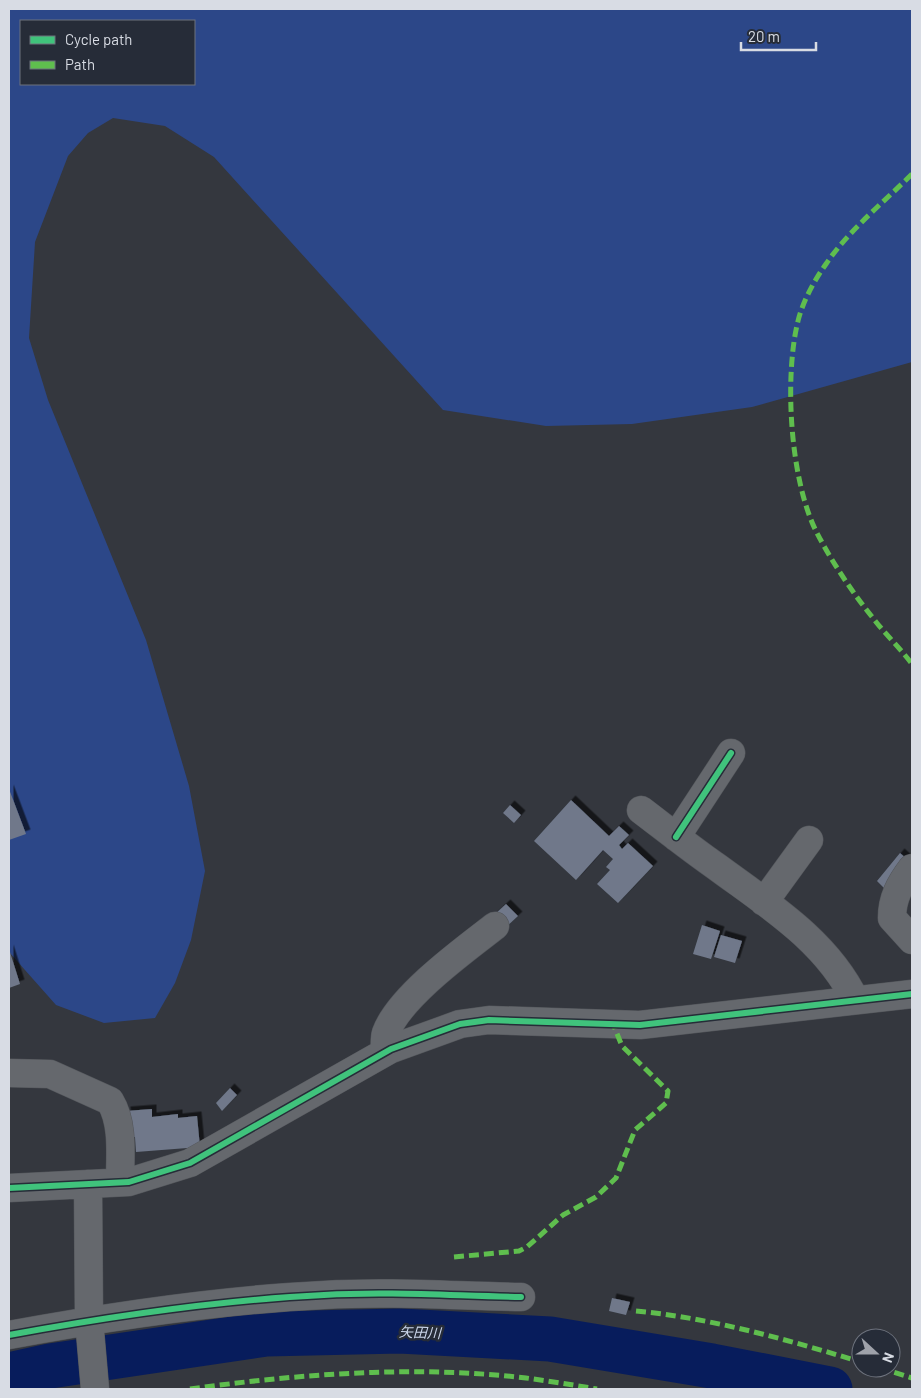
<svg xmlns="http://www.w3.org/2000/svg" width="921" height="1398" font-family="Barlow,'Noto Sans JP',sans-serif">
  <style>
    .green { fill: #2c4788; fill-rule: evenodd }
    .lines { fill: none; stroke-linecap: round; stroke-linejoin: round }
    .river { stroke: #071c5c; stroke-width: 45 }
    .building { fill: #6f788a; filter: url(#shadow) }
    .minor-casing { stroke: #52555a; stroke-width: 29 }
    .minor { stroke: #65686d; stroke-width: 28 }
    .quiet { stroke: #5fbe4e; stroke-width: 5; stroke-dasharray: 10 5; stroke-linecap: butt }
    .cycleway-casing { stroke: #262c38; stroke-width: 9 }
    .cycleway { stroke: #40c37c; stroke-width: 6 }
    .labels { text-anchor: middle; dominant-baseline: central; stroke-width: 5; stroke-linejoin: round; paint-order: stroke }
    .water-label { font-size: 14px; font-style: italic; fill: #cbd6eb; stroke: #262c38 }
  </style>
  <defs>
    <filter id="shadow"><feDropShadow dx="4.5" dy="-4.5" stdDeviation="0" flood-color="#0009"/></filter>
  </defs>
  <rect width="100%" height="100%" fill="#34373e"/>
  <!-- green -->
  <path class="green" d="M9 9H912V362L752 407 632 424 546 426 443 410 214 157 165 126 113 118 88 133 68 156 35 242 29 338 48 400 146 640 189 786 205 871 191 940 175 983 155 1018 104 1023 56 1005 9 952ZM21 21H194V84H21Z"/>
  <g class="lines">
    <!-- river -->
    <path class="river" d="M9 1375 50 1366 266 1334 400 1331 550 1339 712 1366 830 1389"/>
  </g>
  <!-- building -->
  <path class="building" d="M9 789 26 834 9 840Z
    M571 800 609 836 619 826 629 835 619 845 622 849 628 843 653 866 618 903 597 884 610 870 606 867 613 859 603 850 576 880 534 841Z
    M510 805 521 815 514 823 503 813Z
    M900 853 908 860 884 888 877 881Z
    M506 904 518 916 505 928 493 916Z
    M702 925 720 931 711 959 693 954Z
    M721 935 742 941 735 963 714 957Z
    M9 949 20 984 9 988Z
    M230 1088 237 1095 222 1111 216 1103Z
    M152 1109V1117L178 1114V1118L197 1116 200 1147 136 1152 135 1137H129L126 1111Z
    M612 1298 630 1302 626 1315 609 1311Z"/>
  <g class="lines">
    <defs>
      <path id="minor" d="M641 810C666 829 691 849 717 867 767 904 827 941 855 1000
        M676 837 731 753
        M912 868C900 884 892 898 892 918L912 940
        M764 902 809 840
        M385 1052C385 1046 384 1039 386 1033 399 997 464 950 495 926
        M9 1073 50 1074 110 1101C124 1124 120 1156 120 1182
        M88 1184 89 1320 95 1389
        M9 1188 129 1182 190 1163 391 1049 460 1024 489 1020 640 1025 912 994
        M9 1335C112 1316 219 1300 324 1295 389 1291 456 1296 521 1297"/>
    </defs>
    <!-- minor casing -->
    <use href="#minor" class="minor-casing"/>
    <!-- minor -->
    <use href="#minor" class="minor"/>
    <!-- quiet -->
    <path class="quiet" d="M912 174C883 203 849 230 826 264 814 281 803 301 798 321 784 377 790 481 817 533 832 562 852 592 873 618 885 634 900 648 912 664
      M454 1257 519 1251 527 1247 563 1215 596 1197 616 1178 635 1130 666 1103 668 1091 622 1046 613 1024
      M636 1311C712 1318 788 1340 861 1362
      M880 1368 912 1378
      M190 1389C299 1374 415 1365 526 1378 549 1381 573 1385 597 1389"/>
    <defs>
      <path id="cycleway" d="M676 837 731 753
        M9 1188 129 1182 190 1163 391 1049 460 1024 489 1020 640 1025 912 994
        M9 1335C112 1316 219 1300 324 1295 389 1291 456 1296 521 1297"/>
    </defs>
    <!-- cycleway casing -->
    <use href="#cycleway" class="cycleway-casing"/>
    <!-- cycleway -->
    <use href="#cycleway" class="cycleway"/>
  </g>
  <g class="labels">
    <!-- water labels -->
    <g class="water-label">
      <text transform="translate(420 1332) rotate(2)">矢田川</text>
    </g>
  </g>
  <!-- border -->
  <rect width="921" height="1398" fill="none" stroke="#d8dce4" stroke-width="20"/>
  <!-- legend -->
  <rect x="20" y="20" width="175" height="65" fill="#262c38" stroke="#6d727d"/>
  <rect x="30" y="36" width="25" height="8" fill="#40c37c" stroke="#6d727d"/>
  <text x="65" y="45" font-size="15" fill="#d8dce4">Cycle path</text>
  <rect x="30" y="61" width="25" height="8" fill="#5fbe4e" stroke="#6d727d"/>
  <text x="65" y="70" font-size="15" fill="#d8dce4">Path</text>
  <!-- north arrow -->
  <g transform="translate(876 1353) rotate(111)"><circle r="24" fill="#262c38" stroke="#6d727d"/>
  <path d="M0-4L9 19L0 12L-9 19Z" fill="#9fa2aa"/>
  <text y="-8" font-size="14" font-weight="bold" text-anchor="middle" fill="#d8dce4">N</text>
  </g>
  <!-- scale -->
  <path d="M741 42v8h75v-8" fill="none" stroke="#d8dce4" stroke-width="2.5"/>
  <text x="748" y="42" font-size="15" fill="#d8dce4" stroke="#262c38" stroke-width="4" paint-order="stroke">20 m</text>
</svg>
